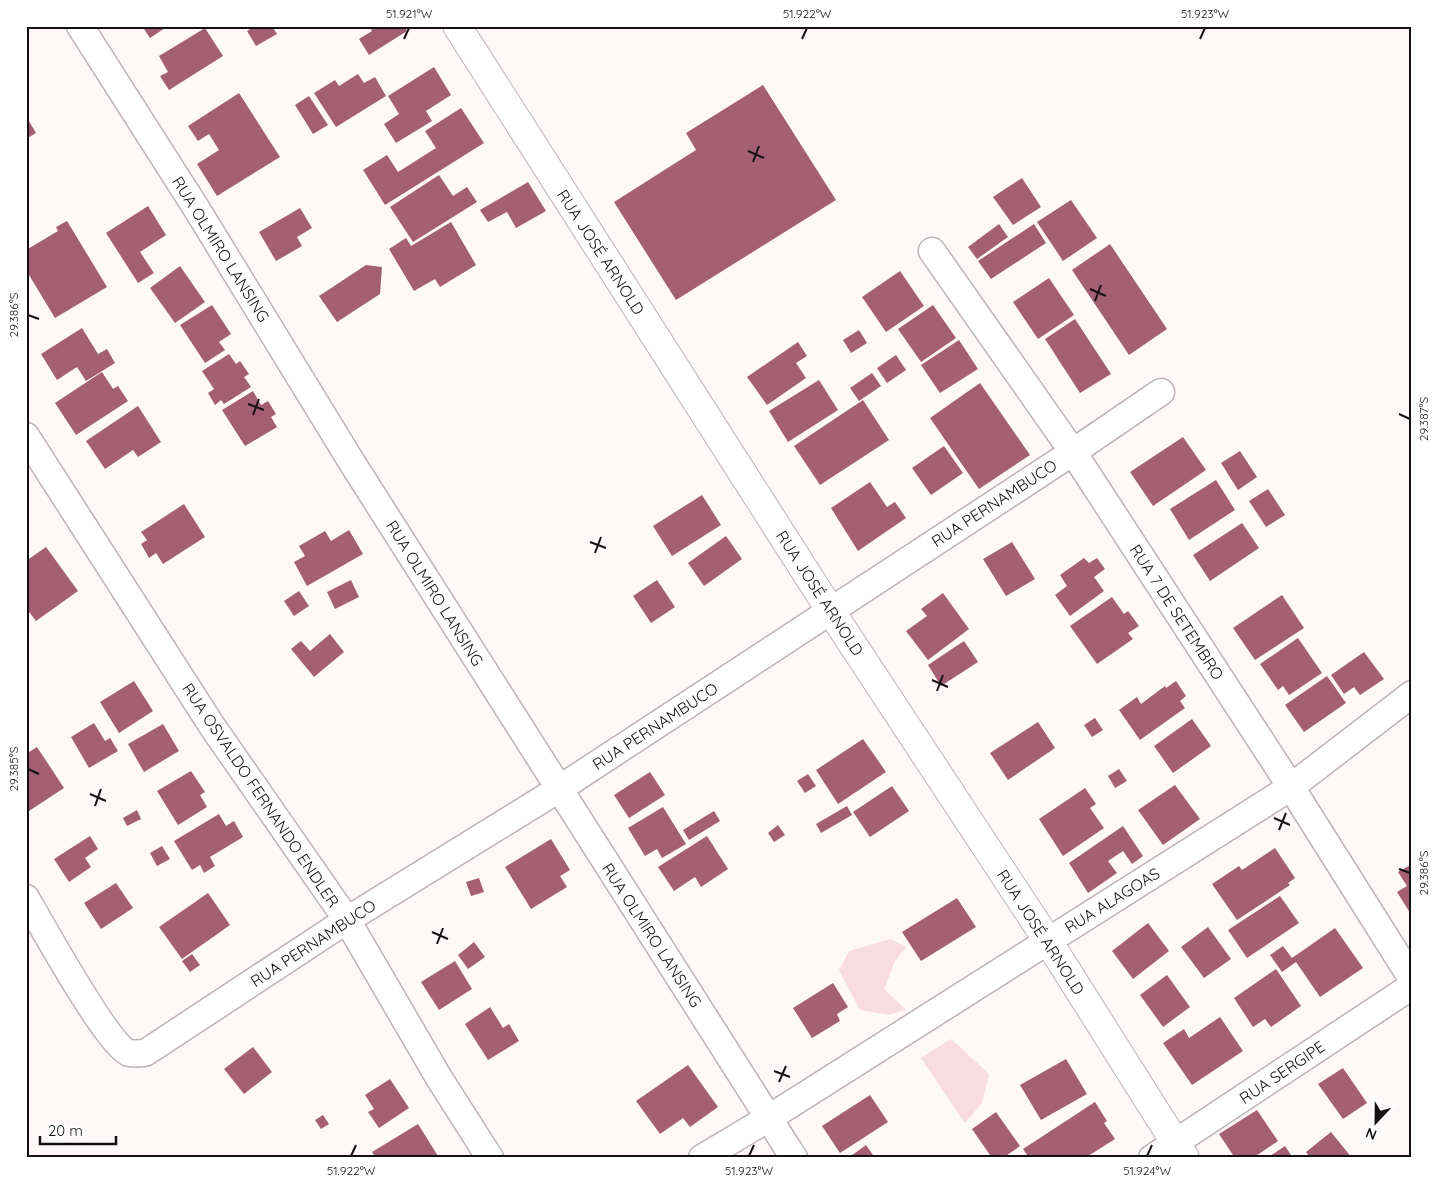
<svg xmlns="http://www.w3.org/2000/svg" width="1438" height="1184" font-family="Quicksand,sans-serif">
  <style>
    .green { fill: #f9dbe3 }
    .building { fill: #a55f74 }
    .lines { fill: none; stroke-linecap: round; stroke-linejoin: round }
    .minor-casing { stroke: #bfb2b5; stroke-width: 29 }
    .tertiary-casing { stroke: #bfb2b5; stroke-width: 30 }
    .minor { stroke: #fff; stroke-width: 26 }
    .tertiary { stroke: #fff; stroke-width: 28 }
    .ticks { fill: none; stroke: #151112; stroke-width: 2 }
    .labels { text-anchor: middle; dominant-baseline: central; stroke-width: 4; stroke-linejoin: round; paint-order: stroke }
    .street-label { font-size: 16px; fill: #151112; stroke: #fff }
    .neatline { fill: none; stroke: #151112; stroke-width: 2 }
    .ticks-label { font-size: 12px; text-anchor: middle; fill: #151112 }
  </style>
  <rect width="100%" height="100%" fill="#fef8f9"/>
  <!-- green -->
  <path class="green" d="M890 939 906 947 895 961 884 989 906 1010 889 1015 860 1010 839 970 849 951Z
    M951 1039 989 1074 982 1103 965 1123 921 1058Z"/>
  <!-- building -->
  <path class="building" d="M142 26H168L150 38Z
    M255 26H272L277 34 256 46 247 31Z
    M369 26H404L407 31 369 55 359 39 372 31Z
    M205 28 223 56 169 90 160 76 168 72 159 56Z
    M434 67 451 95 426 111 432 121 396 143 384 124 399 114 388 96Z
    M358 74 364 83 375 77 386 96 336 127 314 93 335 80 339 86Z
    M763 85 836 200 676 300 614 202 696 150 686 133Z
    M239 93 280 157 217 196 197 164 219 150 209 134 198 141 188 126Z
    M309 96 328 125 313 134 295 105Z
    M461 108 484 143 385 205 363 170 387 155 398 172 436 148 425 131Z
    M26 116 36 133 26 139Z
    M439 175 453 196 467 187 477 202 413 242 390 207Z
    M1022 178 1041 207 1013 225 993 197Z
    M528 182 546 211 516 228 507 212 488 222 480 210Z
    M1071 200 1097 238 1063 261 1037 222Z
    M148 206 166 235 140 252 154 273 138 283 106 233Z
    M300 208 312 228 297 237 302 246 276 261 259 232Z
    M67 221 107 287 55 318 26 270V250L58 231 56 227Z
    M451 222 476 265 440 287 435 279 414 291 389 249 406 238 411 246Z
    M999 224 1008 237 977 259 968 247Z
    M1034 224 1046 243 991 279 978 261Z
    M1110 244 1167 329 1129 355 1072 270Z
    M366 265 382 267 380 294 337 322 319 296Z
    M180 266 205 302 175 323 150 288Z
    M900 271 924 306 886 332 862 297Z
    M1049 278 1074 315 1038 339 1013 302Z
    M212 305 231 334 219 342 225 350 205 363 180 325Z
    M933 305 956 338 921 362 898 329Z
    M1075 319 1111 374 1080 393 1045 339Z
    M82 328 98 354 107 349 115 363 86 381 77 367 57 380 41 354Z
    M859 330 867 343 851 353 843 340Z
    M959 340 978 369 940 393 921 365Z
    M798 342 807 356 796 363 806 378 767 405 747 377Z
    M229 354 236 364 240 361 249 374 244 377 251 387 224 404 221 400 215 405 208 393 214 389 202 371Z
    M896 355 906 370 887 383 877 368Z
    M102 372 113 389 118 386 128 401 76 435 55 403Z
    M872 373 881 386 859 401 850 388Z
    M819 380 838 410 788 442 769 411Z
    M980 383 1030 455 979 489 930 418Z
    M253 391 261 405 268 401 276 414 271 417 277 427 245 446 222 410Z
    M863 400 889 440 820 485 794 446Z
    M138 406 161 442 138 457 133 450 105 469 86 441Z
    M1183 437 1206 470 1153 506 1130 472Z
    M944 446 963 473 931 495 912 468Z
    M1240 451 1257 477 1238 490 1221 463Z
    M1216 480 1235 510 1189 540 1170 509Z
    M870 482 887 507 895 502 906 518 858 551 831 508Z
    M1268 489 1285 515 1266 527 1249 501Z
    M702 495 721 525 672 556 653 526Z
    M184 504 205 537 163 564 156 553 149 558 141 544 147 540 141 532Z
    M1242 523 1259 548 1210 581 1193 555Z
    M349 530 363 554 307 586 294 562 305 556 299 546 325 531 331 541Z
    M726 536 742 559 704 586 688 563Z
    M1012 542 1035 579 1006 596 983 559Z
    M46 547 78 591 36 621 26 608V561Z
    M1084 558 1089 563 1097 558 1105 569 1094 577 1104 591 1070 616 1055 595 1067 586 1060 575Z
    M351 580 359 597 335 609 327 592Z
    M657 580 675 607 651 623 633 596Z
    M299 591 309 606 294 616 284 601Z
    M943 593 969 629 928 660 906 631 927 616 921 609Z
    M1282 595 1304 628 1255 660 1233 628Z
    M1112 597 1124 614 1128 611 1139 626 1128 633 1133 639 1097 664 1070 626Z
    M330 634 344 652 314 677 291 649 301 641 310 651Z
    M1298 638 1322 673 1289 695 1283 686 1278 690 1260 664Z
    M964 641 978 662 941 686 928 665Z
    M1364 652 1384 679 1360 695 1354 687 1344 694 1331 675Z
    M1327 676 1346 703 1304 732 1285 705Z
    M134 681 153 711 119 733 100 702Z
    M1176 681 1186 696 1180 701 1185 708 1140 740 1119 710 1137 697 1141 704 1165 686 1166 688Z
    M1095 718 1103 730 1092 737 1084 725Z
    M1192 719 1211 746 1173 773 1154 746Z
    M1038 722 1055 748 1008 780 990 753Z
    M94 723 105 741 110 738 118 751 89 768 71 737Z
    M163 724 179 751 144 772 128 744Z
    M863 739 886 772 838 804 816 770Z
    M37 747 64 788 26 813V754Z
    M1119 769 1127 781 1115 788 1108 776Z
    M191 771 205 792 200 795 207 807 178 825 157 791Z
    M650 772 665 795 629 818 614 795Z
    M808 774 816 786 805 793 797 781Z
    M1175 785 1200 819 1163 845 1138 810Z
    M892 786 909 811 870 837 853 812Z
    M1085 788 1096 804 1090 808 1104 828 1063 856 1039 819Z
    M847 806 852 815 821 833 816 824Z
    M663 807 686 844 662 858 657 849 645 856 628 828Z
    M137 810 141 819 127 826 123 818Z
    M714 811 720 821 689 840 683 830Z
    M219 814 226 826 234 821 243 837 210 857 215 866 204 873 200 865 192 870 174 841Z
    M778 825 785 835 774 842 768 833Z
    M1123 826 1143 856 1132 864 1123 851 1108 861 1117 873 1088 893 1069 863Z
    M90 836 98 849 85 858 91 867 69 882 54 859Z
    M707 836 728 869 701 887 695 877 674 891 658 867Z
    M551 839 570 870 560 876 567 887 531 909 505 867Z
    M162 846 170 859 157 866 150 853Z
    M1275 848 1295 878 1288 883 1290 885 1237 920 1212 884 1239 866 1242 870Z
    M1412 864V916L1397 892 1407 886 1398 872Z
    M479 878 484 892 471 896 466 882Z
    M116 883 133 908 101 929 84 903Z
    M208 893 230 925 182 959 159 927Z
    M1280 896 1299 923 1247 958 1228 930Z
    M957 898 976 927 921 961 902 932Z
    M1148 923 1169 951 1133 979 1112 951Z
    M1208 927 1231 959 1204 978 1181 947Z
    M1335 928 1363 968 1320 997 1296 962 1282 972 1270 955 1283 946 1292 958Z
    M474 942 485 957 468 969 458 955Z
    M192 954 200 965 190 972 182 961Z
    M455 961 472 989 439 1010 421 982Z
    M1276 969 1301 1006 1271 1027 1265 1019 1253 1027 1234 998Z
    M1167 975 1190 1007 1163 1027 1140 995Z
    M833 983 848 1007 837 1014 840 1021 812 1038 793 1008Z
    M490 1007 503 1028 509 1024 519 1041 488 1060 465 1024Z
    M1220 1017 1243 1051 1192 1085 1163 1043 1184 1029 1189 1038Z
    M253 1047 272 1072 244 1094 224 1069Z
    M1066 1059 1087 1094 1041 1120 1020 1085Z
    M688 1065 718 1107 690 1127 683 1118 660 1134 636 1101Z
    M1343 1068 1367 1103 1343 1119 1318 1084Z
    M390 1079 409 1108 379 1128 368 1112 374 1109 365 1095Z
    M870 1095 888 1122 840 1153 822 1126Z
    M1095 1102 1107 1121 1104 1123 1115 1139 1085 1158H1061L1059 1155 1056 1158H1029L1023 1149Z
    M1257 1110 1278 1141 1253 1158H1235L1219 1134Z
    M996 1112 1020 1146 1003 1158H992L972 1129Z
    M323 1115 329 1124 321 1129 315 1120Z
    M418 1124 438 1156 435 1158H376L372 1152Z
    M1331 1132 1352 1158H1310L1306 1152Z
    M866 1145 875 1158H848Z
    M1285 1146 1293 1158H1267Z"/>
  <g class="lines">
    <defs>
      <path id="minor" d="M80 26 198 211 351 461 794 1158
        M932 251 1073 452 1291 787 1412 979
        M26 436 212 726 347 920 439 1078 490 1158
        M26 898C41 924 108 1045 129 1053 133 1054 140 1053 145 1053L347 920 559 789 1073 452 1161 392
        M702 1158 769 1118 1291 787 1412 694
        M1152 1158 1412 986"/>
      <path id="tertiary" d="M457 26 830 610 1048 941 1185 1158"/>
    </defs>
    <!-- minor casing -->
    <use href="#minor" class="minor-casing"/>
    <!-- tertiary casing -->
    <use href="#tertiary" class="tertiary-casing"/>
    <!-- minor -->
    <use href="#minor" class="minor"/>
    <!-- tertiary -->
    <use href="#tertiary" class="tertiary"/>
  </g>
  <!-- ticks -->
  <path class="ticks" d="M404 39 409 28M802 39 807 28M1200 39 1205 28M748 151 764 158M753 162 759 146M1090 289 1106 296M1095 301 1101 285M28 315 39 319M248 404 264 410M1399 414 1410 419M253 415 259 399M590 542 606 548M595 553 601 537M932 680 948 687M937 691 943 675M28 769 39 774M90 794 106 801M95 806 101 789M1274 818 1290 825M1279 830 1286 813M1399 869 1410 873M432 932 448 939M437 944 443 928M774 1071 790 1077M779 1082 786 1066M351 1156 356 1145M749 1156 754 1145M1147 1156 1152 1145"/>
  <g class="labels">
    <!-- street labels -->
    <g class="street-label">
      <text transform="translate(221 249) rotate(58)">RUA OLMIRO LANSING</text>
      <text transform="translate(601 252) rotate(57)">RUA JOSÉ ARNOLD</text>
      <text transform="translate(994 503) rotate(-33)">RUA PERNAMBUCO</text>
      <text transform="translate(435 593) rotate(58)">RUA OLMIRO LANSING</text>
      <text transform="translate(820 593) rotate(57)">RUA JOSÉ ARNOLD</text>
      <text transform="translate(1177 612) rotate(57)">RUA 7 DE SETEMBRO</text>
      <text transform="translate(655 726) rotate(-33)">RUA PERNAMBUCO</text>
      <text transform="translate(261 795) rotate(56)">RUA OSVALDO FERNANDO ENDLER</text>
      <text transform="translate(1112 900) rotate(-32)">RUA ALAGOAS</text>
      <text transform="translate(1041 932) rotate(57)">RUA JOSÉ ARNOLD</text>
      <text transform="translate(652 935) rotate(57)">RUA OLMIRO LANSING</text>
      <text transform="translate(313 943) rotate(-33)">RUA PERNAMBUCO</text>
      <text transform="translate(1282 1072) rotate(-34)">RUA SERGIPE</text>
    </g>
  </g>
  <!-- border -->
  <rect width="1438" height="1184" fill="none" stroke="#ffffff" stroke-width="55"/>
  <!-- north arrow -->
  <g transform="translate(1376 1122) rotate(202)" stroke="#ffffff" stroke-width="4" paint-order="stroke">
  <path d="M0-4L9 19L0 12L-9 19Z" fill="#151112"/>
  <text y="-8" font-size="14" font-weight="bold" text-anchor="middle" fill="#151112">N</text>
  </g>
  <!-- scale -->
  <path d="M40 1136v8h76v-8" fill="none" stroke="#151112" stroke-width="2.5"/>
  <text x="48" y="1136" font-size="15" fill="#151112" stroke="#ffffff" stroke-width="4" paint-order="stroke">20 m</text>
  <rect x="28" y="28" width="1382" height="1128" class="neatline"/>
  <g class="ticks-label">
    <text x="409" y="18">51.921°W</text>
    <text x="807" y="18">51.922°W</text>
    <text x="1205" y="18">51.923°W</text>
    <text transform="translate(14 315) rotate(-90)" y="4">29.386°S</text>
    <text transform="translate(1424 419) rotate(-90)" y="4">29.387°S</text>
    <text transform="translate(14 769) rotate(-90)" y="4">29.385°S</text>
    <text transform="translate(1424 873) rotate(-90)" y="4">29.386°S</text>
    <text x="351" y="1175">51.922°W</text>
    <text x="749" y="1175">51.923°W</text>
    <text x="1147" y="1175">51.924°W</text>
  </g>
</svg>
